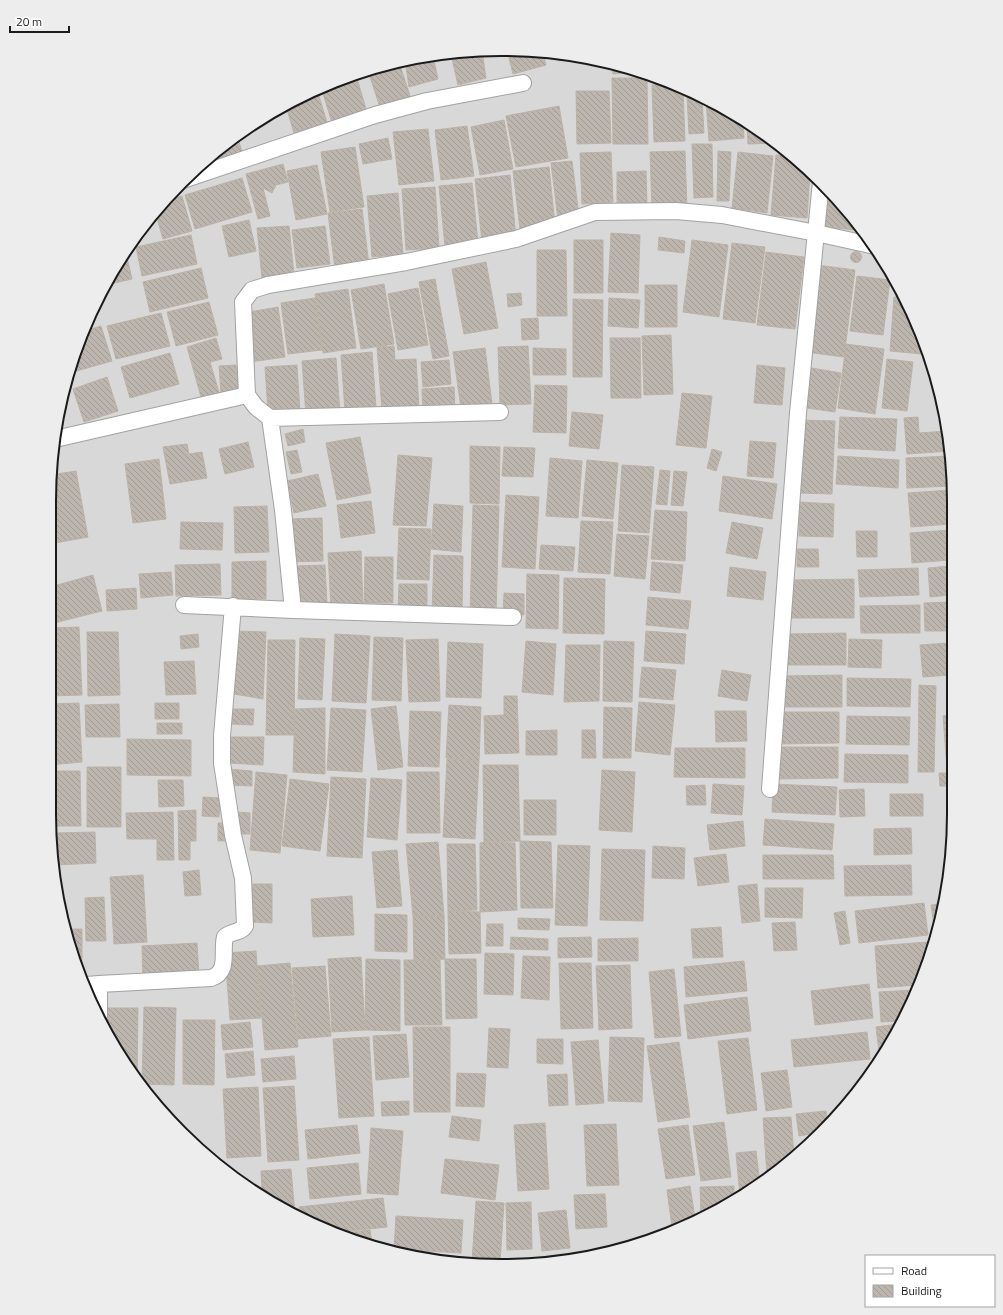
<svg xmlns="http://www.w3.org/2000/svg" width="1003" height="1315" font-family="'Titillium Web',sans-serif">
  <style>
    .residential { fill: #d9d8d8 }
    .building { fill: url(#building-back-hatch); stroke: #bcb2a4 }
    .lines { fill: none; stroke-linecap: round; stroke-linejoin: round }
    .street-casing { stroke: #a2a2a2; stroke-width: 18 }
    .street { stroke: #fff; stroke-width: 16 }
    .rim { fill: none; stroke: #1b1b1b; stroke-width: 2 }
  </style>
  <defs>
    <pattern id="building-back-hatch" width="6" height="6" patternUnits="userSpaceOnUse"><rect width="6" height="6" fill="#bcb6ae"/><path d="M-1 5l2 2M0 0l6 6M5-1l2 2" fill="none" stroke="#a19c95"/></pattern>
  </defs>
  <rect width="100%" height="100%" fill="#ece9e1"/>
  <!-- residential -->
  <path class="residential" d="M501 49 590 58 674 83 753 125 821 181 878 250 930 356 950 443V873L930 959 878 1065 822 1133 753 1190 647 1242 531 1265 413 1257 301 1219 203 1154 143 1089 110 1040 64 931 49 813 50 472 64 384 96 301 142 226 182 181 250 125 328 84 413 58Z"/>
  <!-- building -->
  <path class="building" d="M507 50 543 53 546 65 513 74Z
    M482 51 486 78 458 85 451 54Z
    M557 54 576 56 559 61Z
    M433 56 438 79 409 87 405 60Z
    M399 62 411 99 381 110 368 71Z
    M612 65 636 72 613 74Z
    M356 75 368 116 333 126 321 87Z
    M612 78H647L648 144H613Z
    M676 84 683 88 685 141 654 142 652 85Z
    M317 90 327 122 294 133 286 106Z
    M576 91H609L611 143 577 144Z
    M697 95 702 98 704 133 689 134 687 96Z
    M706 100 743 120 744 138 709 141Z
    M559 106 568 158 516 167 506 116Z
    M504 120 513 169 480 175 471 127Z
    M747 122 753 125 774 143 748 144Z
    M467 126 474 176 441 180 435 130Z
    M428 129 434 181 399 185 393 132Z
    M237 136 244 157 210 169 207 160Z
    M388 138 392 159 363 164 359 144Z
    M692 144H712L713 197 694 198Z
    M355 147 364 207 330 212 321 152Z
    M685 151 687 209 652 210 650 152Z
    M718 151 731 152 729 201H717Z
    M611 152 613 202 582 204 580 153Z
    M738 152 773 156 767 213 732 208Z
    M776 155 790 156 810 172 807 218 771 215Z
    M572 161 579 216 558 219 551 163Z
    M283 164 288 182 276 185 272 193 263 188 270 216 258 219 246 174Z
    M317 165 327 214 296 220 287 171Z
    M549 167 555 225 520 229 513 171Z
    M646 171 647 204 617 205V172Z
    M510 175 516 238 482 241 475 179Z
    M242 178 252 212 195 229 185 195Z
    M472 183 478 243 445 246 439 186Z
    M824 185 854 222V230L820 226Z
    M435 187 439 248 406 250 402 189Z
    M398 193 403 254 372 257 367 196Z
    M182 196 192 231 163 239 155 211 164 202Z
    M362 209 369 265 335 269 328 213Z
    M249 220 256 251 229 257 222 226Z
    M289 226 294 275 262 278 257 228Z
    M325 226 330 264 297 268 292 230Z
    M858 226 867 237 857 236Z
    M611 233 640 235 638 293 608 292Z
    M191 235 197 264 142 276 136 247Z
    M659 237 685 241 684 253 658 250Z
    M574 240H603V293H574Z
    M692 240 728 245 719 317 683 312Z
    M732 243 765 247 755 323 723 319Z
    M537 250H566L567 316H537Z
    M850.5 257a5.5 5.5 0 1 1 11 0a5.5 5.5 0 1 1-11 0Z
    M766 252 804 257 795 329 757 325Z
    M126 253 132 279 106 285Z
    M486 262 498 328 464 334 452 269Z
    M817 265 855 270 844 357 806 352Z
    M201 268 208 298 150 312 143 282Z
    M857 276 890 280 883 335 850 331Z
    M435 279 449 356 433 359 419 282Z
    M384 284 394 344 361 349 351 290Z
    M645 285H677V327H645Z
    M418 288 428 345 398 350 388 294Z
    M348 289 356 348 323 353 315 294Z
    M521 293 522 305 508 307 507 294Z
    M894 297H901L923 342 922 354 890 351Z
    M315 298 322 350 288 354 281 303Z
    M609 298 640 300 638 328 608 326Z
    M573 299 603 300 602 377H573Z
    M209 302 218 335 176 346 167 312Z
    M278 307 285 357 250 362 248 346 254 345 249 312Z
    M161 313 170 346 116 359 107 326Z
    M538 318 539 339 522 340 521 319Z
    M101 326 112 361 73 372 71 366 85 331Z
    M671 335 673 394 644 395 642 336Z
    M216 338 222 359 210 362 221 399 203 404 187 347Z
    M610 338H640L641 398H611Z
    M846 344 884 349 875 414 838 408Z
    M394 346 395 360 416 359 419 408 382 410 377 347Z
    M528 346 531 404 500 405 498 347Z
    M485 348 492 404 461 408 453 352Z
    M533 348 566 349V375H533Z
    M372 352 376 408 345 411 341 355Z
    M170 353 179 384 130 398 121 367Z
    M336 358 340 413 306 415 302 361Z
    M887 359 913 362 907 411 882 408Z
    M449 360 451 384 423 387 421 362Z
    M236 365 239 392 221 394 219 366Z
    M297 365 300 411 268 412 265 367Z
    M757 365 785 368 782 405 754 403Z
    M806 367 841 373 835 412 800 407Z
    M107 377 118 411 84 422 73 389Z
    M535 385 567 386 566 433 533 432Z
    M454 387 455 409 423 412 422 389Z
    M682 393 712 396 706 448 676 445Z
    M572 412 603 415 599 449 569 446Z
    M840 417 897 419 895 451 838 448Z
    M918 417 919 433 947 431 950 451 907 454 904 418Z
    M800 420 835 421 832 494 797 493Z
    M303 429 305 442 288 446 285 434Z
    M360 437 371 493 337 500 326 443Z
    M750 441 776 443 773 478 747 476Z
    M248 442 254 467 225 474 219 449Z
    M187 444 189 454 202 452 207 478 170 484 163 447Z
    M470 446 500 447 499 504 470 503Z
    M504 447 535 448 533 477 502 476Z
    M712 449 722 452 716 471 707 468Z
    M297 450 302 472 291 474 286 452Z
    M398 455 432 458 426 526 393 525Z
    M838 456 899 460 898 488 836 484Z
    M950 456V486L907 488 906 458Z
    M550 458 582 461 578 518 546 516Z
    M159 459 166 519 133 523 125 464Z
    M587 460 618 463 613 519 582 516Z
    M622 465 654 467 649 533 618 531Z
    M660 470 670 471 667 505 656 504Z
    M76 471 88 537 55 543 50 513V475Z
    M674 471 687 472 683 506 671 505Z
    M318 474 326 506 294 513 287 481Z
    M723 476 777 484 772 519 719 511Z
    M950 490V524L911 527 908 493Z
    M506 495 539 497 535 569 502 567Z
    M371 501 375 533 341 538 337 505Z
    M799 502 834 504 833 537 799 536Z
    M434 504 463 506 461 552 431 549Z
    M473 505 499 506 496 615H470Z
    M267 506 269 552 235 553 234 507Z
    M655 510 687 512 685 561 651 559Z
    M322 518 323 561 289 562 287 519Z
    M581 521 613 522 610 574 578 572Z
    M181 522 223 523 222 550 180 549Z
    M732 522 763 528 757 559 726 553Z
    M399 528 431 529 429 580 397 579Z
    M950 530V560L912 563 910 533Z
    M856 531H877V557H857Z
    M617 534 649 536 645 579 614 576Z
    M541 545 575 547 573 571 539 569Z
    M797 549H818L819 567H797Z
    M361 551 363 607 331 608 328 553Z
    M434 555 463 556 462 613H432Z
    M365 557H393V603H364Z
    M266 561V599H232V562Z
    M652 562 683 565 680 593 650 590Z
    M220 564 221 595 176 596 175 565Z
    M325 565 327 603 296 605 294 566Z
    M950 566V595L930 597 928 568Z
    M730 567 766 572 763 600 727 596Z
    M918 568 919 595 860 597 858 570Z
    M171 572 173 595 141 598 139 574Z
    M527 574 559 575 558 629 526 628Z
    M93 575 102 611 50 624V587Z
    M564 578 605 579 604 634 563 633Z
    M854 579V618H788V580Z
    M399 584H427V612L398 611Z
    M136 588 137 609 107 611 106 590Z
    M504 593 524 594V615H503Z
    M648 597 691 601 688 629 646 625Z
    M950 602V631H925L924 603Z
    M920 605V633H861L860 606Z
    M79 627 82 695 49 696 50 628Z
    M236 631 266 632 263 699 234 694Z
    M646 631 686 634 684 664 644 661Z
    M87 632H118L120 695 88 696Z
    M846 633V665H786V634Z
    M198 634 199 647 181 649 180 636Z
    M335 634 370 636 366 703 332 701Z
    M374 637 403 638 401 701 372 700Z
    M300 638 325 639 322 700 298 699Z
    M438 639 440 701 409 702 406 640Z
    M849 639 882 640 881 668 848 667Z
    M268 640H295L294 735H266Z
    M526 641 556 644 553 695 522 692Z
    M604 641 634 642 632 702 603 701Z
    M448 642 483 644 481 698 446 697Z
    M950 643V675L923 677 920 645Z
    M566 645H600L599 701 564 702Z
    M194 661 196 694 166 695 164 662Z
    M642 667 676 670 673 700 639 697Z
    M722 670 751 675 747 701 718 696Z
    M842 675V707H782V676Z
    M847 678 911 679 910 707 847 706Z
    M919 685 936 686 934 772H918Z
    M504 696H517L519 753 485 754 484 716 504 715Z
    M639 702 675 705 670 755 635 751Z
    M79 703 82 762 49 765V704Z
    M155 703H179V719H155Z
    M119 704 120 737H86L85 705Z
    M449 705 481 707 479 761 446 758Z
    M396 706 403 767 378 770 371 709Z
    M604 707 632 708 631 758H603Z
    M325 708V774L293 772 295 709Z
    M331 708 366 710 362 772 327 770Z
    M231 709H254L253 725 231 724Z
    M410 711 441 712 439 767 408 766Z
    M715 711H746L747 741 716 742Z
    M779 712H839V743L780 744Z
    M950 715V769H947L943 716Z
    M847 716 910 717 909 745 846 744Z
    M157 723H182V734H157Z
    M557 730V755H526V731Z
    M582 730H595L596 758H582Z
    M229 737H264L263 765 228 763Z
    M127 739 191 740V776L127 775Z
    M778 747H838V778L778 779Z
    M675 748H745V778L674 777Z
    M845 754 908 755V783L844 782Z
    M447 759 479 761 475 839 443 837Z
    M483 765H518L520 841 484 842Z
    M87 767H121V827H87Z
    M228 769 252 771V786L227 785Z
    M602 770 635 772 632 832 599 830Z
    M50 771H80L81 826H52Z
    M256 772 287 775 280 853 250 850Z
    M407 772H439L440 833H407Z
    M939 773H950V786H940Z
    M331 777 366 779 362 858 327 856Z
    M371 778 402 780 397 840 367 837Z
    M290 779 329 784 320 851 282 846Z
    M158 780H183L184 806 159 807Z
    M713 784 744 786 742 815 711 813Z
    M773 784 837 787 835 815 772 812Z
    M705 785 706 805H687L686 786Z
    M864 789 865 816 840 817 839 790Z
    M890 794H923V816H890Z
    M203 797 220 798 219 817 202 816Z
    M524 800H556V835H524Z
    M196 810V841H190V860H179L178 811Z
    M173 812 174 860H157V839H127L126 813Z
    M237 812 250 813V834H236Z
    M765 819 834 824 832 850 763 845Z
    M743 821 745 846 710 850 707 825Z
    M218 823H228V841H218Z
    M911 828 912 854 874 855V829Z
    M95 832 96 863 56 865 55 833Z
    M520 841 551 842 553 908H521Z
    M438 842 444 916H413L406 844Z
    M484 842 515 843 517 910 480 912V843Z
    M447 844H475L477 910 448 911Z
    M558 845 590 846 587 926 555 925Z
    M653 846 685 848 684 879 652 878Z
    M602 849 645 850 643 921 600 920Z
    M397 850 402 906 377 908 372 852Z
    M726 854 729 882 698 886 694 858Z
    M763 855H833L834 879H763Z
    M911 865 912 895 845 896 844 866Z
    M199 870 201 895 185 896 183 872Z
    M143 875 147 942 114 944 110 877Z
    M252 884H272V923L252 922Z
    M757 884 760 921 742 923 738 886Z
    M765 888H803L802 918 765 917Z
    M352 896 354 935 313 937 311 899Z
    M104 897 106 941H86L85 898Z
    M924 903 928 935 859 943 855 911Z
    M943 904 936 933 935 934 931 905Z
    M448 911 480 912 481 953 449 954Z
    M845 911 850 943 840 945 834 913Z
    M375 914 407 915V952L375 951Z
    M413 916H444L445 959 414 961Z
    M518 918 550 919 549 930 518 929Z
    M795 922 797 950 774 951 772 923Z
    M487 924H503V946H486Z
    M721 927 723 957 693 958 691 929Z
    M64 929H82V974L64 931Z
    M511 937 548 939V950L510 949Z
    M591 937 592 957 558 958V938Z
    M638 938V961H598V939Z
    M928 942 930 960 917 985 878 988 875 946Z
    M197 943 199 975 143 978 142 946Z
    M256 951 261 1018 230 1020 225 953Z
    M485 953 514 954 513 995 484 994Z
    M523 956 550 957 549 1000 521 998Z
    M361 957 365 1030 332 1032 328 959Z
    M366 959 400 960V1031L365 1030Z
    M445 959H476L477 1018 446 1019Z
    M404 960H440L442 1025H405Z
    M744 961 747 991 686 997 684 967Z
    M290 963 298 1047 265 1050 257 966Z
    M559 963H591L593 1028 561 1029Z
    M630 965 632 1028 599 1030 596 966Z
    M325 966 331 1036 298 1039 292 968Z
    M674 969 681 1036 655 1038 649 972Z
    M869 984 873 1018 815 1025 811 991Z
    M915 990 899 1021 881 1022 879 992Z
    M747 997 751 1031 688 1039 684 1005Z
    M144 1007 176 1008 174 1085 142 1084Z
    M106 1008H138L137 1081 110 1040 106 1031Z
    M183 1020H215L214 1085 183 1084Z
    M250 1022 253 1047 223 1050 221 1025Z
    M898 1024 884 1052H879L876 1027Z
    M413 1027H450V1112H414Z
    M489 1028 510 1029 508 1068 487 1067Z
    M867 1032 870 1059 794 1067 791 1040Z
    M406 1034 409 1077 376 1080 373 1036Z
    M369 1037 374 1116 339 1118 333 1039Z
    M610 1037 644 1038 642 1102 608 1101Z
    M748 1038 757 1110 727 1114 718 1041Z
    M537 1039H563V1064L537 1063Z
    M598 1040 604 1103 576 1105 571 1042Z
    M679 1042 690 1117 658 1122 647 1046Z
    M253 1051 255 1075 227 1078 225 1054Z
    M294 1056 296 1079 263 1082 261 1059Z
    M881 1059 878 1065 875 1068 874 1060Z
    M787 1070 792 1107 766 1111 761 1073Z
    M457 1073 486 1074 484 1107 456 1106Z
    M567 1074 568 1105 549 1106 547 1075Z
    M294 1086 299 1160 268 1162 263 1088Z
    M258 1087 261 1156 227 1158 223 1089Z
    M409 1101V1115L382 1116 381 1102Z
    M826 1111 828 1125 822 1132 799 1136 796 1114Z
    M452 1116 481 1120 479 1141 449 1137Z
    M791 1117 794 1156 771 1175H767L763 1118Z
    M724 1122 731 1177 701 1181 693 1126Z
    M545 1123 549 1189 518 1191 514 1125Z
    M616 1124 619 1185 587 1186 584 1125Z
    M357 1125 360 1153 308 1159 305 1130Z
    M688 1125 695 1175 666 1179 658 1129Z
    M371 1128 403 1131 398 1195 367 1193Z
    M756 1151 760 1184 740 1196 736 1153Z
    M445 1159 499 1165 495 1200 441 1193Z
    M358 1163 361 1194 310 1199 307 1168Z
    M291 1169 295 1215 262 1193 261 1171Z
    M690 1186 695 1218 679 1226 672 1227 667 1190Z
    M734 1186V1199L701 1215 700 1187Z
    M605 1194 607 1227 576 1229 574 1195Z
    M383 1198 387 1227 340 1232 300 1218 299 1207Z
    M476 1201 504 1203 500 1263 472 1261Z
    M531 1202 532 1249 507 1250 506 1203Z
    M566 1210 570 1248 542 1251 538 1213Z
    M396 1216 463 1220 461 1253 394 1249Z
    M370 1230 372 1243 343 1233Z
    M443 1259H467V1261Z"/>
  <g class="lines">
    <defs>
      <path id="street" d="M183 180 375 115 427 101 523 83
        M247 395 243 302 252 290 268 285 406 262 516 239 595 212 676 211 722 215 816 233 875 246
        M270 418 500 412
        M55 439 247 395 256 407 270 418 283 510 293 610
        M184 605 293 610 513 617
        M770 789 798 413 821 182
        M99 984 211 978C230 972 221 951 225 937 231 931 241 933 245 926L243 878 233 835 222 763V736L233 606
        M87 985 99 984V1015"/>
    </defs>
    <!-- street casing -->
    <use href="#street" class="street-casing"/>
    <!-- street -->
    <use href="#street" class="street"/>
  </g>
  <!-- crop -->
  <path d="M0 0H1003V1315H0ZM501 56H502A445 445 0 0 1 947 501V814A445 445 0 0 1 502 1259H501A445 445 0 0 1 56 814V501A445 445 0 0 1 501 56Z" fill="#ededed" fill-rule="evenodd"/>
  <path class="rim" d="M501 56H502A445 445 0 0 1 947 501V814A445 445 0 0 1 502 1259H501A445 445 0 0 1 56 814V501A445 445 0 0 1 501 56Z"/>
  <!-- legend -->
  <rect x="865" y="1255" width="130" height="52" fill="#ffffff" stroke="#a4a4a4"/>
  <rect x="873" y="1268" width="20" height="6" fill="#ffffff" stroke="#a4a4a4"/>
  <text x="901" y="1275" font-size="12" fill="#1b1b1b">Road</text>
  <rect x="873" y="1285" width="20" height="12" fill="url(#building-back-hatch)" stroke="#a4a4a4"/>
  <text x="901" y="1295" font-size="12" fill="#1b1b1b">Building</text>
  <!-- scale -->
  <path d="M10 26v6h59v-6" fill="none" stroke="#1b1b1b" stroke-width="2"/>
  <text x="16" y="26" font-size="12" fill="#1b1b1b" stroke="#ffffff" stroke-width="3" paint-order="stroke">20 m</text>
</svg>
